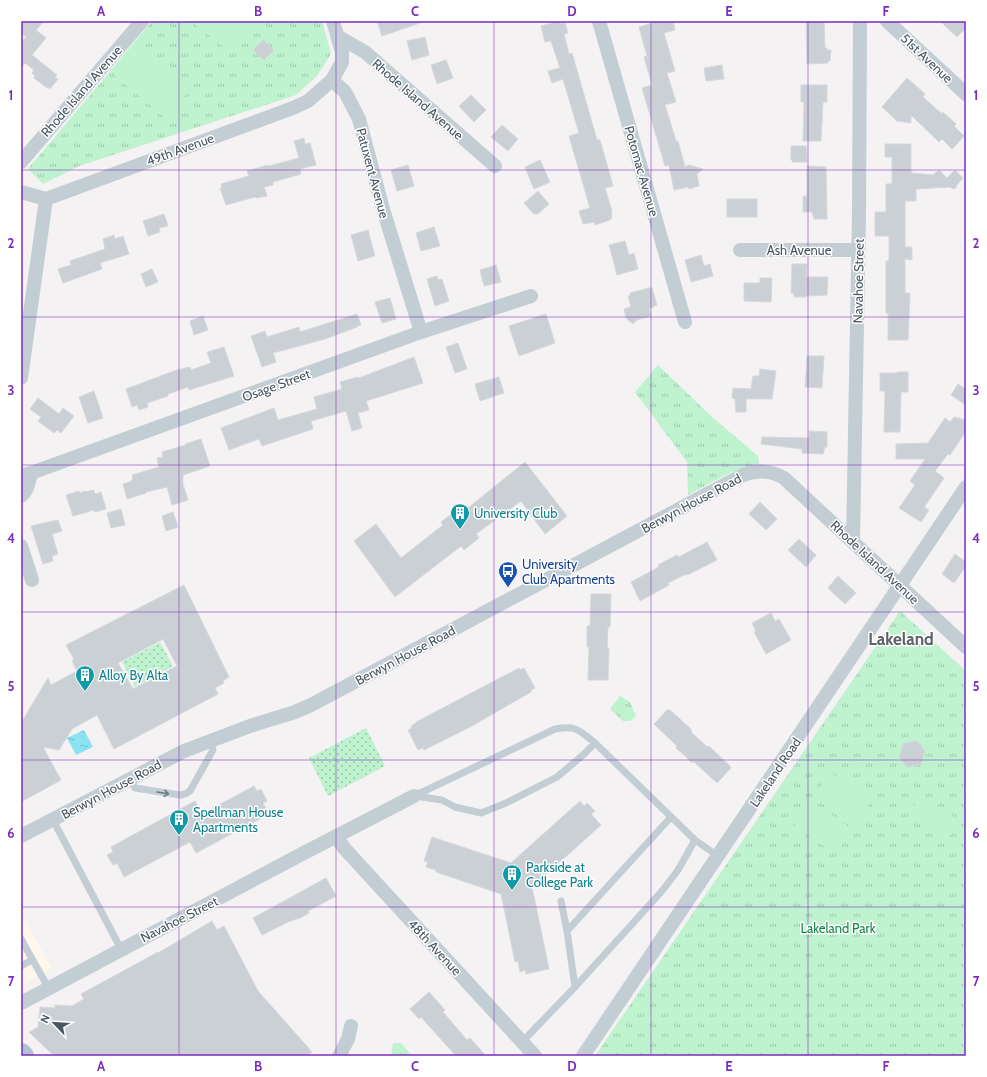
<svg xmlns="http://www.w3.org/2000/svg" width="987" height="1077" font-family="Cabin,sans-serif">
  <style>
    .commercial { fill: #fdf7ec }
    .grass { fill: url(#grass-dots) }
    .park { fill: url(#park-tufts) }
    .pitch { fill: #bff2cf }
    .water { fill: url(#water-ripples) }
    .building { fill: #cbd0d4; stroke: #d5d8dd; fill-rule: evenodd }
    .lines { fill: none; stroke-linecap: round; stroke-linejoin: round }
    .lane { stroke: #c2cdd4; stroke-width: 7 }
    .street { stroke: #c2cdd4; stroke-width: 14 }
    .primary { stroke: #b0c3d1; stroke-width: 22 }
    .oneway { stroke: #6d7a83 }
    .grid { fill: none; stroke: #7b2cbf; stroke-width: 1; stroke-opacity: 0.55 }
    .labels { text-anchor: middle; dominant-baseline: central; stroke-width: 3; stroke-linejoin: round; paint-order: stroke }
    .street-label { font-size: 13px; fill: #485760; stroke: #fff }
    .culture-label { font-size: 13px; fill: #0d838f; stroke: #fff; text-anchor: start }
    .transit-label { font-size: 13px; fill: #164399; stroke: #fff; text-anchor: start }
    .park-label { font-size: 13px; fill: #138745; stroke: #fff }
    .district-label { font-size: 17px; font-weight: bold; fill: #5d6267; stroke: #fff }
    .neatline { fill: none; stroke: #7b2cbf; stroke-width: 1.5 }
    .grid-label { font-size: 13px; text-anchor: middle; font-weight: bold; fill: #7b2cbf }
  </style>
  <defs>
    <pattern id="grass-dots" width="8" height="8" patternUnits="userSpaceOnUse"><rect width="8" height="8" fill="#bff2cf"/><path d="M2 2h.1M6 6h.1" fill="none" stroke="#9dc7ab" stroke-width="1.8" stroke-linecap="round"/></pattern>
    <pattern id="park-tufts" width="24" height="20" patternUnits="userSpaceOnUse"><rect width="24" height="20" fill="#bff2cf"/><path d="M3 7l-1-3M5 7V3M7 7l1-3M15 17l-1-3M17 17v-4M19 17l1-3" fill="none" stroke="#9dc7ab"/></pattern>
    <pattern id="water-ripples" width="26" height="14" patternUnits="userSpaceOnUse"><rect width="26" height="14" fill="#8be3f1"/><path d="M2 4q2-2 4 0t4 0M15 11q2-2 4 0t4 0" fill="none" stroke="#74bbc7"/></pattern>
  </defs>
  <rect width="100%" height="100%" fill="#f4f2f2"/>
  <!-- commercial -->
  <path class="commercial" d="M21 913 52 968 21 986Z"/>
  <!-- grass -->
  <path class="grass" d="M160 642 173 666 135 687 122 662Z
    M366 728 385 766 328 796 309 758Z"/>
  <!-- park -->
  <path class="park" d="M152 21H322L331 54 317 76 296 95 79 166 43 184 28 169Z
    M658 365 712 417 758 456 759 464C734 468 711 483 688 495L687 462 635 392Z
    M900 611 966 671V1056H595Z
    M620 696 630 702 636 716 630 721H623L610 709Z
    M393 1043H401L412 1056H391Z"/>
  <!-- pitch -->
  <path class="pitch" d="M191 21H246L254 27 232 54Z
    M136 47 189 91 166 119 113 74Z
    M830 772 872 800 855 825 814 797Z
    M922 795 960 821 948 838 910 812Z
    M811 801 852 829 836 854 794 826Z"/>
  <!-- water -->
  <path class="water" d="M84 730 93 747 76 755 67 738Z"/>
  <!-- building -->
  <path class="building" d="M21 21H44L36 30 46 38 32 55 57 75 55 77 58 79 50 89 48 87 47 88 34 78 35 76 32 73 34 70 25 63 21 68V43L26 37 21 33Z
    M377 21H420V23L382 36Z
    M560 21 561 24 565 23 568 33 564 34 569 54 572 53 597 140H600L613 186 605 188 612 211 611 214 612 218 610 219V220L595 225 594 222 583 224 579 211 590 208 569 136 579 133 563 79 552 83 548 71 560 68 551 41 545 42 541 26Z
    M660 21H673L675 30 664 33 675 71 667 73 676 102 665 105 676 141H678L685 167 689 165 703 169 697 174 699 186 689 189 688 187 674 190 669 165 665 166 642 88 652 85 644 57 647 56 639 27Z
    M806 21H824L825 48H827V50H831L830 61H828V63L807 64Z
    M940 21H966V28L957 37Z
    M425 37 429 55 412 60 407 41Z
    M263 40 274 50 264 60 253 50Z
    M446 60 453 78 437 84 431 65Z
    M722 65 724 79 706 81 704 68Z
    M907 78 925 94 923 97 942 114 943 112 956 124 954 126 964 136 952 149 942 139 939 142 911 115V123L897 121 882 107Z
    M801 85H827V102H823L821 141H803L804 102H801Z
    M471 95 486 110 474 122 459 106Z
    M502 125 518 139 508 151 491 137Z
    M304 138 305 144 310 143 316 165 300 169 301 174 273 182V185L264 187 267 196 256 198 255 197 226 205 220 188H222L221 184 249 176 247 171 268 165 269 166 299 158 294 141Z
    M885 144H911V173L933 175 939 170 947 178 955 170 963 178 956 186 957 187 953 189 950 187 916 189V201H905V247H912V260L905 259V293H910L908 340H888V313H886V261H889V236H875V212H886V184H892V157H885Z
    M791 146H806L807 162H792L793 160H791Z
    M540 160 550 182 534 189 525 167Z
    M408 165 414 186 397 191 391 170Z
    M807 166 826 167 827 219H814L812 212H803V196H807Z
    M538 191 549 204 538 214H534L524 203Z
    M727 199H757V217H727Z
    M164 214 168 226 159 228 160 232 148 236 143 221Z
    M434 227 440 246 421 251 416 233Z
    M368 230 375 256 358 261 351 235Z
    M114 235 115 239 123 236 129 254 100 263 102 269 63 283 58 269 71 265 70 261 105 249 103 239Z
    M625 241 629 255 634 253 638 269 617 275 609 245Z
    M701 255 704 266 710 264 713 276 691 282 685 260Z
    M792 264H807L806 277H828L827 295 806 296V297H794V293H791Z
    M496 265 501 282 484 286 480 270Z
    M152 269 158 282 146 287 141 274Z
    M437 276 438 280 442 279 449 301 435 306 427 279Z
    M760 278H772L771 302 744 301V283H760Z
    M649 288H652L657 305 649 309 651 316 637 320 633 324 626 318 624 309 631 307 628 296 631 295 630 293Z
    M390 298 396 319 382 323 375 302Z
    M357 314 361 325 357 326V327L325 339 273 353 276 362 262 367 251 336 265 331 267 337 299 327 300 332Z
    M546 314 555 343 519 356 509 326Z
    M203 316 208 330 194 335 190 321Z
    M458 343 467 369 455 373 446 347Z
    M224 347 234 376 189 390 188 387 168 394V396L147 403 148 407 139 410 137 405 132 407 126 389 174 371 190 367 191 370 211 363 207 352Z
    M807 356H824L822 388 805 387Z
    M414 357 423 383 366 401 369 410 358 413 362 428 352 431 346 411 311 421 313 429 262 446 259 439 229 450 221 428 274 408 278 420 317 409 314 397 342 389 340 382 358 377 359 378Z
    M760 369 776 371 772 399H746V412H736L735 399 732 398 733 388 751 389 753 376H759Z
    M897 372H908V392H901L900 432H884L885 391H880V373H897Z
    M499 377 504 393 480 401 475 384Z
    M958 384 966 389V405L951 395Z
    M94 391 103 418 88 423 79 397Z
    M38 398 59 414 63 408 74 416 61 433 57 430 54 433 38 421 41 417 30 409Z
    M954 417 966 420V431L950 455 948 454 935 471 944 478 925 506V508L929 510 921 522 899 508 915 485 910 481 925 459H896V444L928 443 945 418 950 422Z
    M809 431 827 432V447H825L823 454 802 453V449L761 444 762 437 809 438Z
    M201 439 210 466 183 475V484L188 500 172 505 167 487 146 492V493L127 499 123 484 132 481 131 480 133 479 132 475 159 467 157 458 163 457 162 452 186 445 185 444Z
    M525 462 567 516 545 534 521 501 476 534 479 538 464 550 461 546 395 597 354 541 376 524 401 558 443 525 441 522 459 508 463 512Z
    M94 490 95 494 101 492 106 509 95 512 94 510 73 516 66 495 79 491 80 493 85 491V492Z
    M760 502 777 519 766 530 749 514Z
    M121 509 125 525 111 528 107 513Z
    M173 512 178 527 166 531 162 516Z
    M58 520 62 531 52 534 58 554 52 556 53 561 43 564 31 526Z
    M799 539 816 555 806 567 788 550Z
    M707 542 717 560 687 575 686 574 668 583 669 585 640 601 631 582 659 567 658 565 677 555 679 557Z
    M955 554 966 562V566L954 583 942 574Z
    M838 576 856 593 845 604 828 588Z
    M184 585 229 677 223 681 224 683 215 688 218 694 114 749 97 715 72 729 59 750 43 747 61 780 21 802V723L48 678 51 685 77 671 72 661 74 659 66 645ZM163 639 177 666 133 689 118 663Z
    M591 594H611L610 627H608L607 648H609L608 680H588L589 647H587V626H590Z
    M771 613 775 621 779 619 791 640 766 654 754 632 756 631 752 623Z
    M519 668 520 670 524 668 535 688 531 690V692L470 727 424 750 423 748 418 750 408 730 412 728 411 726 416 723V722Z
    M668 709 669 711 670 710 691 729V732L706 746 708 747 709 746 730 766 731 768 717 783 693 761 692 763 684 755 676 748 677 746 654 724Z
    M917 741 925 751 921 764 907 767 899 757 903 744Z
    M254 786 257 791 261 789 267 801 263 803 269 814 196 853 190 842 124 877 117 863 113 865 107 855 113 852 111 847 195 801 202 814Z
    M580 801 584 806 587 803 595 811 591 814 601 825 532 887 549 969 526 974 525 970 520 972 518 961 515 962 501 894 436 872V870L426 867 428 862 424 861 432 837 511 863Z
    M326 878 336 896 308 911 309 913 300 918 290 921 262 935 253 918Z
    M212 921 217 930 224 926 258 991 312 1052 306 1056H54L29 1032 38 1027 40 1007 55 1008V1005L72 1006 84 999 81 994 158 952V953Z
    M429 992 445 1010 443 1012 467 1040 470 1038 486 1056H456L421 1017 419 1019 410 1009Z"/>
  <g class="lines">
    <!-- lane -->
    <path class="lane" d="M130 779 135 788 180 795 185 794 190 791 213 750 210 740
      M414 796 555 729C576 725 579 730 595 743L695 840 718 856
      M415 796 442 800 455 807 481 813 506 803 557 777 583 755 595 743
      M53 820 121 949
      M561 901 567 931 575 987
      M567 931 671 817
      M21 939 49 989
      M21 966 32 960
      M522 1042 575 987 662 891 678 870 695 840"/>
    <!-- street -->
    <path class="street" d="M333 21 342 52V62L332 80 345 92 359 119 383 209 421 332
      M599 21 685 322
      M887 21 966 94
      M337 36 365 52 495 166
      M21 162 142 21
      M21 192 46 199 293 108 308 101 332 80
      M740 250H858
      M21 378 46 199
      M21 476 31 473 421 332 531 296
      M21 496C28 490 29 482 31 473
      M853 542 859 215 860 21
      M21 546 32 580
      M21 836 184 751 250 726 295 712 311 705 743 475C758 470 770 470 784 478L966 647
      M336 836 344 848 535 1056
      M21 1003 300 855 414 796
      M339 1056 348 1039 351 1026
      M583 1056 966 487"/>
    <!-- primary -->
    <path class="primary" d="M21 1054 23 1056"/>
  </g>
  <!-- one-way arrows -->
  <defs><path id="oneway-shaft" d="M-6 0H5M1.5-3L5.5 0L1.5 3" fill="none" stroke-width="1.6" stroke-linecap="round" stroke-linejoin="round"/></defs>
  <use class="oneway" href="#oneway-shaft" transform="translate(163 793) rotate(9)"/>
  <!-- grid -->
  <path class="grid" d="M179 21V1056M336 21V1056M494 21V1056M651 21V1056M808 21V1056M21 170H966M21 317H966M21 465H966M21 612H966M21 760H966M21 907H966"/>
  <!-- icons -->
  <defs>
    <symbol id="building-pin" viewBox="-11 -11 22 30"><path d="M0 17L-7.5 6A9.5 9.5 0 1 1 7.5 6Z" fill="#0f9aa8" stroke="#fff"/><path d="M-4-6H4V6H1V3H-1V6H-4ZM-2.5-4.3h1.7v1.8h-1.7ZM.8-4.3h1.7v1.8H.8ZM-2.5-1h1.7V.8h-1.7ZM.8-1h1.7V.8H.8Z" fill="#fff"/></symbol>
    <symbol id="bus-pin" viewBox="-11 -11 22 30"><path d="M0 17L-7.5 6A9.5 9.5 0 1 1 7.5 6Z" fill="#1a4fb4" stroke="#fff"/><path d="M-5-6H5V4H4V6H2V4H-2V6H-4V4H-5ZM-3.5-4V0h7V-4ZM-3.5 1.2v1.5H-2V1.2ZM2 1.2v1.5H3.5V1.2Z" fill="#fff"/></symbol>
  </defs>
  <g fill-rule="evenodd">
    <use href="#building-pin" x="449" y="502" width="22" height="30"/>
    <use href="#bus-pin" x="497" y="560" width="22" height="30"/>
    <use href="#building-pin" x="74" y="664" width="22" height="30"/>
    <use href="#building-pin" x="168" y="808" width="22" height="30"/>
    <use href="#building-pin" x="501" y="863" width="22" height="30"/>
  </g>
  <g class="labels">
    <!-- street labels -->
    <g class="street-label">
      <text transform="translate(927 58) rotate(43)">51st Avenue</text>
      <text transform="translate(81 91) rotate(-49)">Rhode Island Avenue</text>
      <text transform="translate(418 99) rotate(41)">Rhode Island Avenue</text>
      <text transform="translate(180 149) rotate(-20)">49th Avenue</text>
      <text transform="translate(642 171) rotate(74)">Potomac Avenue</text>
      <text transform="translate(373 173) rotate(75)">Patuxent Avenue</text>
      <text x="799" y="250">Ash Avenue</text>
      <text transform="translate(858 281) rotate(-89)">Navahoe Street</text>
      <text transform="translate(276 385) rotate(-20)">Osage Street</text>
      <text transform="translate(691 503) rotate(-28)">Berwyn House Road</text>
      <text transform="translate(875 562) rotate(43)">Rhode Island Avenue</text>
      <text transform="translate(405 655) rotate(-28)">Berwyn House Road</text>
      <text transform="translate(775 772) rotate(-56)">Lakeland Road</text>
      <text transform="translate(111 789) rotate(-28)">Berwyn House Road</text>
      <text transform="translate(179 919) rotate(-27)">Navahoe Street</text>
      <text transform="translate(435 947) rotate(47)">48th Avenue</text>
    </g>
    <!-- culture labels -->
    <g class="culture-label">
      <text x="474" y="513">University Club</text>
      <text x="99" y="675">Alloy By Alta</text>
      <text x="193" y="812">Spellman House<tspan x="193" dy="15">Apartments</tspan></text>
      <text x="526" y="867">Parkside at<tspan x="526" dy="15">College Park</tspan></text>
    </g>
    <!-- transit labels -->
    <g class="transit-label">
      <text x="522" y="564">University<tspan x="522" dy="15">Club Apartments</tspan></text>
    </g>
    <!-- park labels -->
    <g class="park-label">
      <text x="838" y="928">Lakeland Park</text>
    </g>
    <!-- district labels -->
    <g class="district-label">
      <text x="901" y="639">Lakeland</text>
    </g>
  </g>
  <!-- border -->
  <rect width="987" height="1077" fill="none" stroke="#ffffff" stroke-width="44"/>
  <!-- north arrow -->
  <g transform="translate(54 1023) rotate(295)" stroke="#ffffff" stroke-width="3" paint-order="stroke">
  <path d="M0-3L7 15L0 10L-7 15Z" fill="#485760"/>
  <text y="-6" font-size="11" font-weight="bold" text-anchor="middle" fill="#485760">N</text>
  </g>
  <rect x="22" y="22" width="943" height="1033" class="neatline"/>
  <g class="grid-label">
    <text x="101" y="16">A</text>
    <text x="258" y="16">B</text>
    <text x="415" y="16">C</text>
    <text x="572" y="16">D</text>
    <text x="729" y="16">E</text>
    <text x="886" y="16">F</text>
    <text x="11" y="100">1</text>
    <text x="976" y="100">1</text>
    <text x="11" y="248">2</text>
    <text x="976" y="248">2</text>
    <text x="11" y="395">3</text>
    <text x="976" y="395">3</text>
    <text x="11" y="543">4</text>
    <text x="976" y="543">4</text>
    <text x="11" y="691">5</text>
    <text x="976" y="691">5</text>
    <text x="11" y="838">6</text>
    <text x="976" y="838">6</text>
    <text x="11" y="986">7</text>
    <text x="976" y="986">7</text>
    <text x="101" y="1071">A</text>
    <text x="258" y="1071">B</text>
    <text x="415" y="1071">C</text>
    <text x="572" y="1071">D</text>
    <text x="729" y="1071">E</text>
    <text x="886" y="1071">F</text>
  </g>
</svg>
